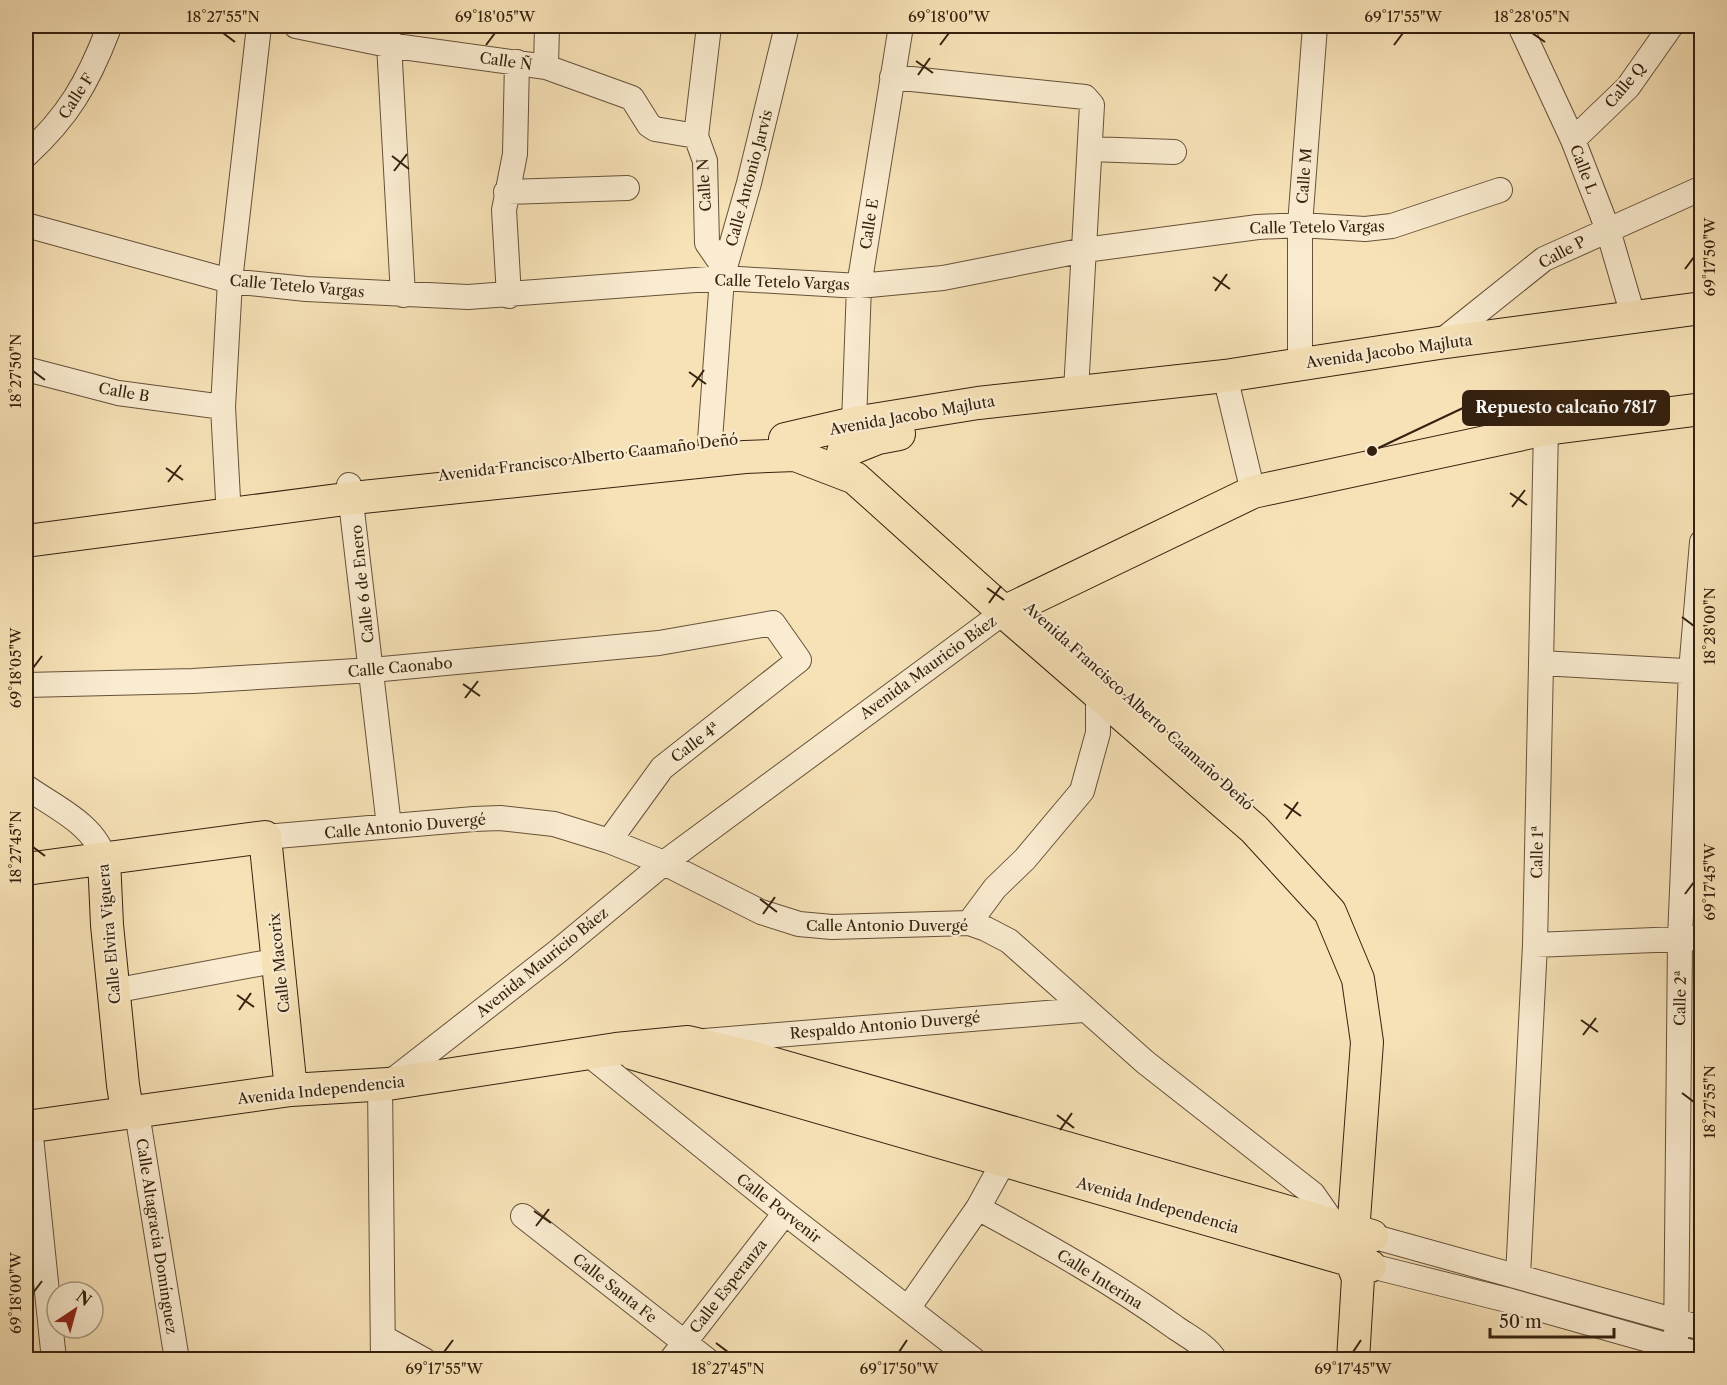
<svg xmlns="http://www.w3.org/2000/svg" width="1727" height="1385" font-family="'Libre Caslon Text',serif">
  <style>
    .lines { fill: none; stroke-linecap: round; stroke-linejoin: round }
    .minor-casing { stroke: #665139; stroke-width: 26 }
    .major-casing { stroke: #35210f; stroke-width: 34 }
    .minor { stroke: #faecd0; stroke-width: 24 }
    .major { stroke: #f7e2b7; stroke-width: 32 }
    .ticks { fill: none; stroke: #35210f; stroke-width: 2 }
    .labels { text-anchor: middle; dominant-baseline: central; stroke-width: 4.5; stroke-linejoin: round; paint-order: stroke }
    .street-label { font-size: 15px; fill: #35210f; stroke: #faecd0 }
    .leader { fill: none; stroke: #35210f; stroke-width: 2 }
    .callout-dot { fill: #35210f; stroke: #faecd0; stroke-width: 2 }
    .callout { fill: #35210f; stroke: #35210f; stroke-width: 2 }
    .callout-label { font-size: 16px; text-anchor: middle; font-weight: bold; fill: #fff }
    .neatline { fill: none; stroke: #35210f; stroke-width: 2 }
    .ticks-label { font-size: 15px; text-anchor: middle; fill: #35210f }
  </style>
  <rect width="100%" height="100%" fill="#f7e2b7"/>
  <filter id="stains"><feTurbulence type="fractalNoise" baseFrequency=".00333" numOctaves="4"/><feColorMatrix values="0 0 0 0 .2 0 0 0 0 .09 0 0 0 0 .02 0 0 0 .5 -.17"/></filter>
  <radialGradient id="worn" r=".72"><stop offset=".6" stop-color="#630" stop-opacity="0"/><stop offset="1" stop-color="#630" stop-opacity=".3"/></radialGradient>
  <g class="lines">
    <defs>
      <path id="minor" d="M296 26 388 45 546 67 632 98 649 125 655 129 696 136
        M388 26 403 295
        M709 26 696 136 705 161 707 243 725 269
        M1520 26 1573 140 1608 230 1634 319
        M546 67 547 26
        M892 77 1085 97 1092 105 1076 391
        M1573 140 1628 87 1671 26
        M1090 149 1174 152
        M26 155C68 117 88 82 108 30L107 26
        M506 192 627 188
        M26 225 230 281 306 289 468 297 722 278 859 286 943 278 1085 250 1258 227 1300 225 1365 229 1392 226 1500 190
        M509 296 504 210 515 154 517 62
        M1439 343 1544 259 1702 188
        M1300 364V225L1315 26
        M26 369 118 393 223 407
        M1225 376 1253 492
        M854 423 859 286 901 26
        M710 440 722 278 749 183 787 26
        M349 485 389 826
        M228 499 223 407 230 281 259 26
        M1541 663 1702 672
        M26 685 193 681 372 670 659 643 773 623 799 660 662 768 609 841
        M26 787C53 806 96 825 104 859
        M265 837 474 819 500 818 554 824 609 841 664 863 761 912 799 924 832 927 969 923 986 929 1009 941 1145 1062 1313 1194 1336 1227
        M969 923 995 888 1025 859 1082 791 1098 733V694
        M1535 945 1702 938
        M113 991 279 960
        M705 1041 1083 1010
        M587 1053 785 1213 974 1360
        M380 1084 383 1360
        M388 1084 557 952 664 863 1004 612
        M137 1113 177 1360
        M30 1127 54 1360
        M978 1208C1046 1245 1114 1283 1176 1328 1189 1337 1207 1346 1215 1360
        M523 1216 707 1360
        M1375 1237 1702 1328
        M1371 1266 1511 1301 1702 1355
        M1518 1276 1535 945 1546 429
        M909 1307 978 1208 1004 1161
        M384 1338 424 1360
        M1676 1347 1680 939 1691 671 1702 542
        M671 1360 785 1213"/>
      <path id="major" d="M785 439 854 423 978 403 1225 376 1439 343 1702 308
        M843 452 878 438 899 434
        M26 541 353 498 745 457 795 455 855 478 1004 612 1254 829 1330 912 1358 979 1367 1042 1351 1260 1358 1278 1353 1360
        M1004 612 1253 492 1546 429 1702 409
        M104 859 107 925 123 1085 126 1104 137 1113
        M26 869 265 837 291 1090
        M634 1054 1370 1266
        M26 1127 291 1090 388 1084 616 1049 688 1042 747 1056 1372 1236"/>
    </defs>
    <!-- minor casing -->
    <use href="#minor" class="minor-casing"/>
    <!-- major casing -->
    <use href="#major" class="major-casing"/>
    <!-- minor -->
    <use href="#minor" class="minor"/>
    <!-- major -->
    <use href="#major" class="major"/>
  </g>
  <!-- ticks -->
  <path class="ticks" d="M223 33 235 42M1532 33 1545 42M486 45 495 33M940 45 949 33M1394 45 1403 33M916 61 933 73M918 75 930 58M392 156 409 169M394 171 407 154M1685 269 1694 257M1213 277 1230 289M1215 291 1227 274M33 371 45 380M689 372 706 384M692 387 704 370M166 468 183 480M168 482 181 465M1510 493 1527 505M1512 507 1525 490M987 588 1004 600M989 603 1001 586M1682 617 1694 626M33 668 42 656M463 684 480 696M465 698 478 681M1284 804 1301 816M1286 819 1298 802M33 847 45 856M1685 894 1694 882M760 899 777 912M763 914 775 897M237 995 254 1007M239 1010 251 993M1581 1020 1598 1032M1583 1035 1596 1018M1682 1093 1694 1102M1057 1115 1074 1128M1060 1130 1072 1113M534 1211 551 1223M536 1226 549 1209M33 1293 42 1281M716 1343 728 1352M444 1352 453 1340M899 1352 907 1340M1353 1352 1361 1340"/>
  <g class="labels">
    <!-- street labels -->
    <g class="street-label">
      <text transform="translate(506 61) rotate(8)">Calle Ñ</text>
      <text transform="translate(1625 85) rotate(-50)">Calle Q</text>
      <text transform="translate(76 96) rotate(-57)">Calle F</text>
      <text transform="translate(1584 169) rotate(69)">Calle L</text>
      <text transform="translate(1304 176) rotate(-86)">Calle M</text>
      <text transform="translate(749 178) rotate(-75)">Calle Antonio Jarvis</text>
      <text transform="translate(704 185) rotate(-94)">Calle N</text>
      <text transform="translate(869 224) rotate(-81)">Calle E</text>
      <text transform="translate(1317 227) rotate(-1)">Calle Tetelo Vargas</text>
      <text transform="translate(1562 252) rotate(-28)">Calle P</text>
      <text transform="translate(782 282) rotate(2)">Calle Tetelo Vargas</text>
      <text transform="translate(297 286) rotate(5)">Calle Tetelo Vargas</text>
      <text transform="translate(1389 351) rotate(-8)">Avenida Jacobo Majluta</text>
      <text transform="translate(124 392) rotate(10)">Calle B</text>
      <text transform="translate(912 415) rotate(-10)">Avenida Jacobo Majluta</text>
      <text transform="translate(588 457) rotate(-7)">Avenida Francisco Alberto Caamaño Deñó</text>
      <text transform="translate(362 584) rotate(-96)">Calle 6 de Enero</text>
      <text transform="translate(400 667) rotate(-5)">Calle Caonabo</text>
      <text transform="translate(928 667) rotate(-36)">Avenida Mauricio Báez</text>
      <text transform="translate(1139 706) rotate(42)">Avenida Francisco Alberto Caamaño Deñó</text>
      <text transform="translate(695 742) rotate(-37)">Calle 4ª</text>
      <text transform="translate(405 826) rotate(-5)">Calle Antonio Duvergé</text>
      <text transform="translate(1537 852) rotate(-89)">Calle 1ª</text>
      <text x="887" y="925">Calle Antonio Duvergé</text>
      <text transform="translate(109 934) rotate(-95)">Calle Elvira Viguera</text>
      <text transform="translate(542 962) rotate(-39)">Avenida Mauricio Báez</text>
      <text transform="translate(279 963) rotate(-96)">Calle Macorix</text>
      <text transform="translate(1680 998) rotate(-89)">Calle 2ª</text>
      <text transform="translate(885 1025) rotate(-5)">Respaldo Antonio Duvergé</text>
      <text transform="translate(321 1090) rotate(-6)">Avenida Independencia</text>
      <text transform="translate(1158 1205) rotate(16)">Avenida Independencia</text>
      <text transform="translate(779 1208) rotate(38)">Calle Porvenir</text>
      <text transform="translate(157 1236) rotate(81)">Calle Altagracia Domínguez</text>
      <text transform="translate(1100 1279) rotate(32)">Calle Interina</text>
      <text transform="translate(728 1286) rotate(-52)">Calle Esperanza</text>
      <text transform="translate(615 1288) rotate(38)">Calle Santa Fe</text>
    </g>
  </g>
  <!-- callouts -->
  <path class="leader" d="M1372 451L1463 408"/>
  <circle class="callout-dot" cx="1372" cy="451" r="6"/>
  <rect class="callout" x="1463" y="391" width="206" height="34" rx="6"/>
  <g class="callout-label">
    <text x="1566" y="413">Repuesto calcaño 7817</text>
  </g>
  <!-- margin -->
  <rect width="1727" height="1385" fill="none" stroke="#f7e2b7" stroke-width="66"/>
  <!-- north arrow -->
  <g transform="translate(75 1310) rotate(36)"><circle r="28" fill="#faecd0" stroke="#ab9b83" stroke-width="1.5"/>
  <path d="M0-4.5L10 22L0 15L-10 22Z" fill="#8f2418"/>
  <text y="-9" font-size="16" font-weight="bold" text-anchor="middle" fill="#35210f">N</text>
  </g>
  <!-- scale -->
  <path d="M1490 1328v9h124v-9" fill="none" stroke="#35210f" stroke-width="3"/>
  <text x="1499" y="1328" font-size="18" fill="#35210f" stroke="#faecd0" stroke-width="4.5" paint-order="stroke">50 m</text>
  <rect x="33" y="33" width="1661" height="1319" class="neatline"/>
  <g class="ticks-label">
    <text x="223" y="22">18°27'55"N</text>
    <text x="495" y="22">69°18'05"W</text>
    <text x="949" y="22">69°18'00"W</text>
    <text x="1403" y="22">69°17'55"W</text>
    <text x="1532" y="22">18°28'05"N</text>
    <text transform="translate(1710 257) rotate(-90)" y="5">69°17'50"W</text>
    <text transform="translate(16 371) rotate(-90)" y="5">18°27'50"N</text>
    <text transform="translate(1710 626) rotate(-90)" y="5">18°28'00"N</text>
    <text transform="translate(16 668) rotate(-90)" y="5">69°18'05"W</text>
    <text transform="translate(16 847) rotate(-90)" y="5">18°27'45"N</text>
    <text transform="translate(1710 882) rotate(-90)" y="5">69°17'45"W</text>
    <text transform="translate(1710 1102) rotate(-90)" y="5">18°27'55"N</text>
    <text transform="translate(16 1293) rotate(-90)" y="5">69°18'00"W</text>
    <text x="444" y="1374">69°17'55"W</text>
    <text x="728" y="1374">18°27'45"N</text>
    <text x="899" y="1374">69°17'50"W</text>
    <text x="1353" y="1374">69°17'45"W</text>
  </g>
  <rect width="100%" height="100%" filter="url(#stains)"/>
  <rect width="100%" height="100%" fill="url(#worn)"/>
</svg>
